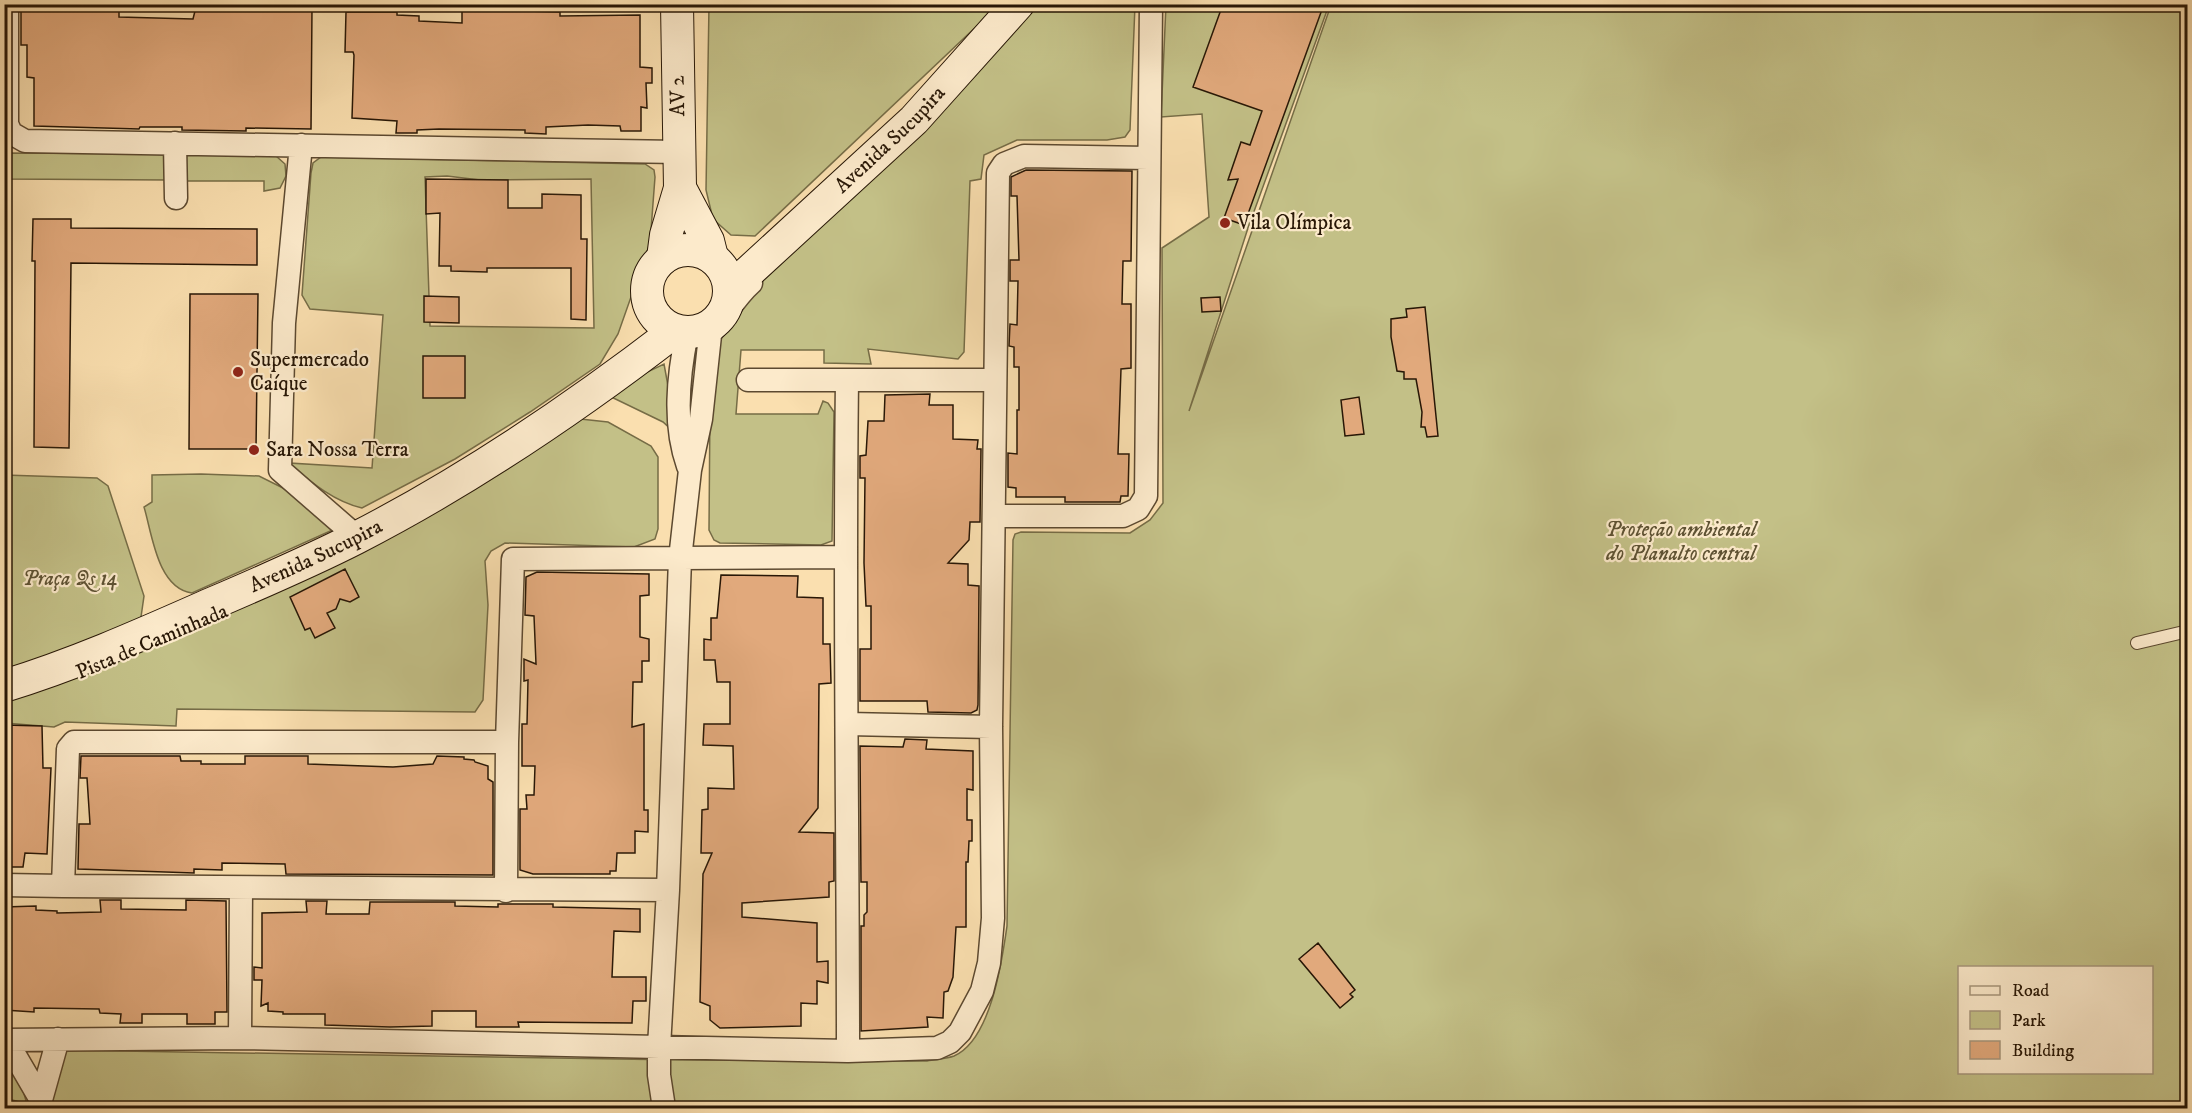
<svg xmlns="http://www.w3.org/2000/svg" width="2192" height="1113" font-family="'IM FELL DW Pica',serif">
  <style>
    .green { fill: #c3c087; stroke: #766c46; stroke-width: 1.5; fill-rule: evenodd }
    .building { fill: #e1a97c; stroke: #281706; stroke-width: 1.5 }
    .lines { fill: none; stroke-linecap: round; stroke-linejoin: round }
    .lane-casing { stroke: #5c4930; stroke-width: 14 }
    .street-casing { stroke: #5c4930; stroke-width: 25 }
    .secondary-casing { stroke: #281706; stroke-width: 34 }
    .lane { stroke: #fceacb; stroke-width: 12 }
    .street { stroke: #fceacb; stroke-width: 22 }
    .secondary { stroke: #fceacb; stroke-width: 32 }
    .poi-dot { fill: #8f2418; stroke: #fceacb; stroke-width: 2 }
    .labels { text-anchor: middle; dominant-baseline: central; stroke-width: 4.5; stroke-linejoin: round; paint-order: stroke }
    .street-label { font-size: 21px; fill: #281706; stroke: #fceacb }
    .poi-label { font-size: 21px; fill: #281706; stroke: #fceacb; text-anchor: start }
    .park-label { font-size: 21px; font-style: italic; fill: #5e5233; stroke: #fceacb }
  </style>
  <rect width="100%" height="100%" fill="#fadfaf"/>
  <filter id="stains"><feTurbulence type="fractalNoise" baseFrequency=".00333" numOctaves="4"/><feColorMatrix values="0 0 0 0 .2 0 0 0 0 .09 0 0 0 0 .02 0 0 0 .5 -.17"/></filter>
  <radialGradient id="worn" r=".72"><stop offset=".6" stop-color="#630" stop-opacity="0"/><stop offset="1" stop-color="#630" stop-opacity=".3"/></radialGradient>
  <!-- green -->
  <path class="green" d="M709 5H999L755 236 731 235 713 219 706 190Z
    M1031 5H1135L1130 130 1125 137 1107 140H1017L984 155 981 179 970 181 964 352 958 359 868 349 871 364 824 363V350H741L736 414H818L823 401 828 403 834 412 832 541 821 545 720 543 714 540 709 530 710 404 724 318Z
    M1166 5H1329L1248 228 1189 411 1331 5H2187V1108H51L61 1050 680 1060 927 1061C936 1059 946 1059 954 1056 991 1040 1002 961 1007 926L1013 540 1015 534 1021 532 1130 533 1150 520 1163 503 1162 248 1209 217 1202 114 1161 117ZM1960 968H2152V1072H1960Z
    M5 153 168 154V180L5 179Z
    M183 154 276 156 285 164 286 176 280 188 264 191V181H184Z
    M321 157 645 164 654 170 655 177 650 243 618 334 600 364 530 412 455 459 362 508C333 501 311 482 288 463L372 468 383 315 310 309 302 295 311 173 313 163ZM447 176 480 180 591 179 594 328 430 326 425 177Z
    M664 364 677 435 663 422 603 393Z
    M571 418 608 422 651 446 658 457V529L655 539 634 547 505 543 491 551 485 561 488 605 483 700 475 712 177 709 176 726 65 722 54 727 5 723 4 692Z
    M201 474 259 476 287 490 337 528 192 593C157 588 152 533 144 507L152 502V475Z
    M4 475 97 478 108 486 144 596 141 617 135 626 5 674Z
    M4 1060 22 1087 27 1104 5 1098Z"/>
  <!-- building -->
  <path class="building" d="M1223 4H1324L1244 225 1224 218 1238 179 1228 180 1241 142 1250 145 1262 111 1193 87Z
    M98 7H119V17L193 19 196 7 312 8 311 129 246 128V131L182 130V127H140L139 129 34 126V78L27 77V45H21V10H98Z
    M462 9 560 12V16L640 15V67L652 68V83H646L647 108 641 107V131H621L620 126 588 125 546 127V134L525 133V130L439 129 417 130V133H396L397 121 352 118 354 55 353 52H345L346 12H397V15L419 16V21L462 23Z
    M1026 170 1132 171 1131 261H1123L1122 304H1131V368L1121 369 1118 454H1129L1128 496H1121L1120 502H1065V497H1016V488L1008 487V453L1017 454V410H1019V367H1014V347L1009 346 1010 324 1017 325 1018 281H1010V260H1019L1017 196H1011V177Z
    M426 179 508 180V208H542V194L581 195V239H587L586 320 571 319V268H487V272L451 271V266H439L440 213 426 214Z
    M33 219H71V228L257 229V265L71 263 69 448 34 447 35 261H32Z
    M190 294H258L256 449H189Z
    M424 296 459 297V323L424 322Z
    M1220 297 1221 311 1202 312 1201 298Z
    M1425 307 1438 436 1427 437 1425 427H1421L1422 412 1416 379H1404V372L1397 371 1391 337V319L1407 317 1406 309Z
    M423 356H465V398H423Z
    M930 394 929 405H953V439L978 440 977 449H981L980 522H970L969 540 948 563 968 564V585L979 586 978 705 977 710 971 713 928 712 927 701H860V649H871V606H866L864 563 865 478H860V456L866 455 868 421H884L885 395Z
    M1359 397 1364 434 1345 436 1341 400Z
    M345 569 359 597 350 602 340 599 336 609 327 613 335 628 315 638 310 628 305 630 290 597Z
    M537 572 649 574V595L640 596V637L649 639V661H642V682H633L632 727 644 724V810H648V832L635 831V853H617L616 871H610V874H533L520 870V809H527L526 795H534L535 766H522V724H527L528 680 524 681V659L536 664 534 616 525 615 526 577Z
    M721 575 798 576 797 597 823 598V644H830L831 683 819 684 818 808 799 832 834 833V881L829 882V897L742 903V917L817 923V962L828 961V983L817 981V1004L801 1003V1026L720 1028 710 1020V1006L700 1002 703 874 712 853H701L702 810 708 809V788L734 789 733 746 703 745 704 724H730V682H717L715 660H704V639L711 640V618H717Z
    M4 725 42 726 43 768H51L47 854 25 853 23 867H4Z
    M905 739 927 740 926 749 973 751V790L967 789V820H972V841H969L968 862H966V927H956L953 977 948 991 944 992 943 1018 927 1017 928 1027 861 1031V926H864V915L867 912V882H861L860 746 903 747Z
    M81 756H180L181 761H201V764H245V756H308V764L393 767 433 764 437 756 464 757V759L474 760 475 762 488 766V779L493 782V875L286 874 285 864 222 863V870L194 869V873L78 869 79 824H90L87 778H80Z
    M100 900H121V909L186 910V900L226 901 227 1012H215V1024H187V1014H142V1023H120L121 1014 100 1013 99 1009 34 1008V1012L4 1010V907L36 906V910L57 911V913L101 912Z
    M306 901H327L326 914H369L370 902H455V906L498 907V904H553V907L640 909V932L614 931 612 977H646V1001H633L632 1023 518 1022 519 1027H476V1011H432V1026L390 1027 325 1025V1014H283V1012L268 1011V1003L261 1006 262 980H254V967L262 968V913L307 912Z
    M1318 943 1355 990 1350 994 1353 997 1340 1008 1299 959Z"/>
  <g class="lines">
    <defs>
      <path id="lane" d="M2137 643 2188 631"/>
      <path id="street" d="M9 4 7 9V124L11 133 25 141 678 152
        M175 143 176 198
        M301 145 284 323 280 470 357 537
        M687 333C678 376 673 424 688 466
        M709 335C724 318 734 298 751 283
        M748 380H994
        M847 382C844 605 848 828 848 1051
        M994 516H1123L1138 509 1146 496 1151 4
        M848 724 991 727
        M4 885 63 886 68 749 74 742H507L513 559 845 557
        M63 886 668 890
        M506 891 507 742
        M240 1038 241 889
        M4 1040 240 1038 848 1051 937 1048 950 1042 960 1032 982 991 989 963 993 918 991 727 998 173 1004 164 1024 156 1148 158
        M6 1040 41 1100
        M42 1108 41 1100 58 1039
        M664 1108 659 1075V1047L668 890 680 559 690 470 701 419 711 326"/>
      <g id="secondary">
        <path d="M680 188 708 241 712 257"/>
        <circle cx="688" cy="291" r="41"/>
        <path d="M663 258 666 235 680 188 677 4"/>
        <path id="s1" d="M730 289 914 120 1018 4"/>
        <path id="s2" d="M4 686C76 664 143 634 211 604 260 583 309 562 356 538 469 480 575 408 675 331"/>
      </g>
    </defs>
    <!-- lane casing -->
    <use href="#lane" class="lane-casing"/>
    <!-- street casing -->
    <use href="#street" class="street-casing"/>
    <!-- secondary casing -->
    <use href="#secondary" class="secondary-casing"/>
    <!-- lane -->
    <use href="#lane" class="lane"/>
    <!-- street -->
    <use href="#street" class="street"/>
    <!-- secondary -->
    <use href="#secondary" class="secondary"/>
  </g>
  <!-- markers -->
  <g class="poi-dot">
    <circle cx="1225" cy="223" r="6"/>
    <circle cx="238" cy="372" r="6"/>
    <circle cx="254" cy="450" r="6"/>
  </g>
  <g class="labels">
    <!-- street labels -->
    <g class="street-label">
      <text transform="translate(678 96) rotate(-91)">AV 2</text>
      <text stroke="none"><textPath href="#s1" startOffset="219">Avenida Sucupira</textPath></text>
      <text stroke="none"><textPath href="#s2" startOffset="338">Avenida Sucupira</textPath></text>
      <text transform="translate(152 642) rotate(-23)">Pista de Caminhada</text>
    </g>
    <!-- poi labels -->
    <g class="poi-label">
      <text x="1237" y="223">Vila Olímpica</text>
      <text x="250" y="360">Supermercado<tspan x="250" dy="24">Caíque</tspan></text>
      <text x="266" y="450">Sara Nossa Terra</text>
    </g>
    <!-- park labels -->
    <g class="park-label">
      <text x="1681" y="530">Proteção ambiental<tspan x="1681" dy="24">do Planalto central</tspan></text>
      <text x="70" y="579">Praça Qs 14</text>
    </g>
  </g>
  <!-- margin -->
  <rect width="2192" height="1113" fill="none" stroke="#fadfaf" stroke-width="24"/>
  <rect x="6" y="6" width="2180" height="1101" fill="none" stroke="#281706" stroke-width="3"/>
  <rect x="12" y="12" width="2168" height="1089" fill="none" stroke="#281706" stroke-width="1.5"/>
  <!-- legend -->
  <rect x="1958" y="966" width="195" height="108" fill="#fceacb" stroke="#a7967c" stroke-width="1.5"/>
  <rect x="1970" y="986" width="30" height="9" fill="#fceacb" stroke="#a7967c" stroke-width="1.5"/>
  <text x="2012" y="996" font-size="18" fill="#281706">Road</text>
  <rect x="1970" y="1011" width="30" height="18" fill="#c3c087" stroke="#a7967c" stroke-width="1.5"/>
  <text x="2012" y="1026" font-size="18" fill="#281706">Park</text>
  <rect x="1970" y="1041" width="30" height="18" fill="#e1a97c" stroke="#a7967c" stroke-width="1.5"/>
  <text x="2012" y="1056" font-size="18" fill="#281706">Building</text>
  <rect width="100%" height="100%" filter="url(#stains)"/>
  <rect width="100%" height="100%" fill="url(#worn)"/>
</svg>
